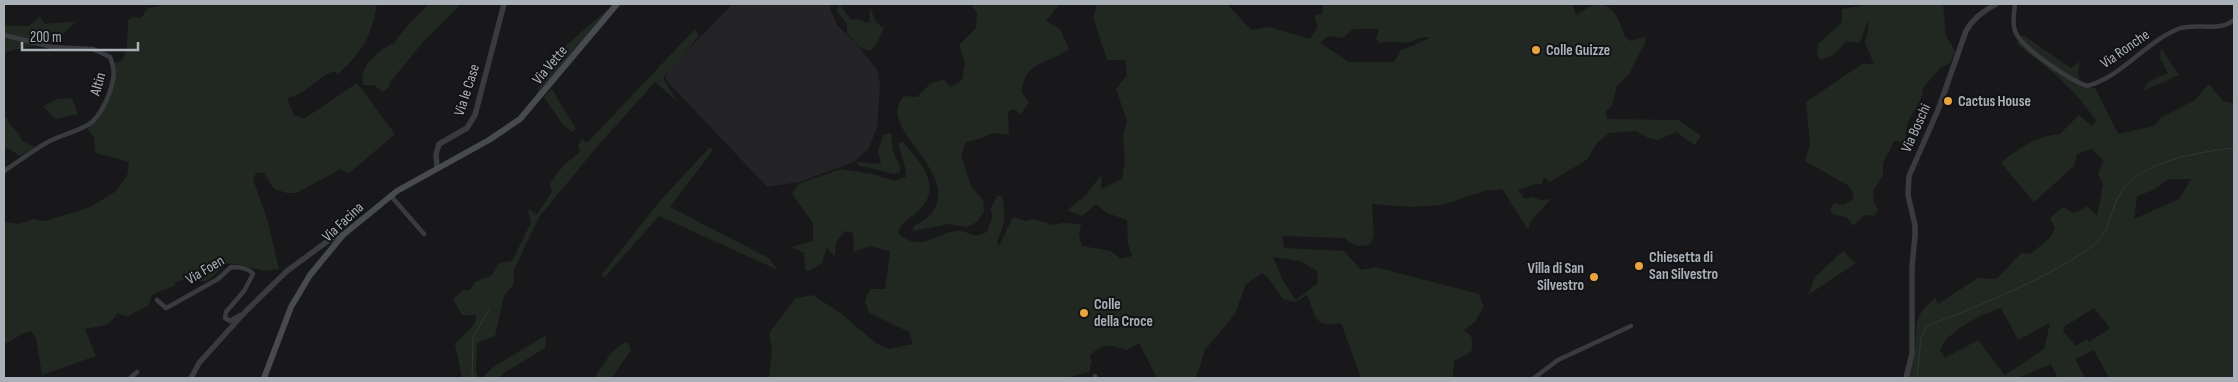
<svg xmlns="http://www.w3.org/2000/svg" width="2238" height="382" font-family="'Sofia Sans Condensed',sans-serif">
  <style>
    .built { fill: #242427 }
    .green { fill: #202821; fill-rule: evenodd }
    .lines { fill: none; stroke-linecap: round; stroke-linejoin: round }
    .stream { stroke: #2e383e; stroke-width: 1 }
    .minor { stroke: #393b3f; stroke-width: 4.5 }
    .tertiary { stroke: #393b3f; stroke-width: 5.5 }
    .secondary { stroke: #474a4f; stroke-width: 6 }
    .poi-dot { fill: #eba33f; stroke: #131315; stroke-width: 2 }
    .labels { text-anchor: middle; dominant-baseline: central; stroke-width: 4; stroke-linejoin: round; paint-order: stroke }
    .street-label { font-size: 15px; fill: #abb1b9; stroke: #131315 }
    .poi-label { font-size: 15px; font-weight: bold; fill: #abb1b9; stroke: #131315; text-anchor: start }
  </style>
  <rect width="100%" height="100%" fill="#18181a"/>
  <!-- built -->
  <path class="built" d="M733 4H830V9L837 25 856 43 878 71 880 86 877 127 869 148 854 162 799 182 767 187 665 79 669 69Z"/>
  <!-- green -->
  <path class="green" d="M160 4H377C372 35 362 53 338 74L334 71C316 78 307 94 287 98L294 115 304 119 357 83 395 134 348 174 341 169 296 193H287L274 189 264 173H256L253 179 268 222 279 269 266 271 231 263C214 267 212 291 191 277L176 282 174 286 153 294 148 306 133 313 128 317 117 313C109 329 101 325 85 329L96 356 42 375 36 338 31 331C20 333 15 340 4 344V222L19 224 33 219 44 221 88 208 115 192 127 176 129 162 95 153 94 137 88 129C99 105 114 91 114 63L123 60 127 48 128 20 133 17 141 18 148 8 160 6Z
    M429 4 460 5 423 42 391 81 389 87 383 92 374 85H363C358 67 380 48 395 43 398 34 420 13 429 4Z
    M614 4 534 100 550 63 563 48Z
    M839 4 851 20 858 19 866 23 870 21V7L875 20 881 27 885 26 876 45 871 51 861 48 847 33V24L837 11Z
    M974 4H1064L1059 5 1046 21 1060 29 1069 49C1047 65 1024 60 1022 93L1029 102 1021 114 1013 109 1008 112 1009 135 992 133 982 138 966 142 961 155 971 186 983 200 984 212 977 222 966 227 948 224 914 231 913 227C920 222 930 217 934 210 958 169 874 128 904 96L917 97 930 84 943 79 950 87 962 80 965 63 959 45 976 28 977 13 972 6Z
    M1096 4H1227L1251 30 1269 27 1310 39 1318 26 1314 16 1322 14 1323 4H1572L1576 15C1581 12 1588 7 1594 5 1613 0 1621 24 1625 37L1630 41 1645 37 1646 41 1629 74 1617 86 1612 105 1606 112 1607 119 1679 120 1701 136 1695 145 1676 132 1658 140 1648 138 1636 131 1609 133 1596 144 1588 159 1550 182 1544 177 1541 184H1536L1518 190 1525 199 1533 197 1540 200 1551 199 1530 222 1528 230 1502 189 1484 191 1442 205 1411 207 1372 204 1374 236 1370 244C1362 248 1350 245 1345 238L1282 236 1284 248 1344 251 1361 270 1375 267 1479 294 1484 307 1475 322 1464 330C1473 336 1474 341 1471 352L1454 361 1453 375 1455 378H1361L1341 323C1313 328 1317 318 1307 295L1295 302 1283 299 1269 279 1262 273 1246 284 1235 314 1205 350 1196 378H1157L1139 343 1127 350C1110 346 1105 342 1090 355L1092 364 1090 366V372L1064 378H769L772 350 769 333 796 298 813 295 840 313 876 343 889 349 913 344 909 332 869 313 865 301 870 289H885L890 251 869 246 854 252 853 233 845 231 836 242 835 257 827 247 822 263 809 271 805 269 804 253 791 247 813 241V223L792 194 798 184 841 169 873 174 894 181 906 177 905 167 898 144 902 141C919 160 945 187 918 211 909 219 901 221 898 233 922 254 933 233 957 231 969 230 971 240 987 232L993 215 990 211 997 196H1002C1006 216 1005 223 997 242L999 246 1013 217 1026 221 1034 219 1052 225 1062 223 1081 224 1079 235 1082 246 1111 251 1121 259 1132 256 1128 244 1127 220 1107 213 1096 204 1082 216 1067 210 1085 196 1102 174 1101 189 1122 179 1125 161 1123 135 1127 121 1116 89 1127 75 1125 60H1107L1093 17 1097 5ZM1353 29H1379L1376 39 1380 43C1390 40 1400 44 1410 42 1417 40 1422 35 1430 38L1400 51 1394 62H1349L1320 43 1328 36 1343 38ZM1273 257 1300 261 1317 271 1318 283 1296 300 1283 281Z
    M1864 4H1943L1946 36 1955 51 1950 63 1940 68 1923 88C1923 104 1910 112 1907 126 1906 133 1907 136 1904 142L1894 141 1883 163V175L1873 191 1874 202 1878 210 1874 216 1865 215 1853 226 1847 217 1835 215 1830 211 1834 203 1843 205 1852 200 1854 195 1849 186 1805 161 1810 144 1806 102 1862 64H1874L1865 43 1868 30V20L1860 43 1846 41 1834 55 1820 60 1817 55 1818 44 1842 22V9L1862 6Z
    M40 16 45 24 77 21 53 42 4 52V26H29Z
    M695 29 699 36 663 78 678 102 655 82 596 148 539 217 514 270 513 285 504 296 495 336 477 343 476 372 479 378H462L455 344 475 323 476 315H462L453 299 463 290H470L475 282 492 275 499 263 512 261 531 223 528 209 537 214 552 192 550 183 564 165 580 152 578 145 582 139 587 143Z
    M2023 35 2071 68 2080 62 2078 72 2081 87 2095 88 2118 134 2154 126 2161 118 2196 99 2209 84 2223 101 2234 103V378H2109L2094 350 2075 359 2085 378H2058L2051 364 2018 378H1906C1908 371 1912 363 1914 356 1920 327 1908 321 1935 298L1938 304 1978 278 1997 279 2021 253 2030 254 2050 238 2055 228 2050 218 2063 207 2074 213 2088 206 2097 216 2103 185 2098 173 2104 161 2092 149 2077 154 2074 166 2034 202 2001 163C2019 148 2036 136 2060 134L2079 115 2092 126 2096 121C2076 90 2049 68 2019 46L2017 42ZM2168 179H2191L2179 199 2134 219 2137 196 2156 189ZM2001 308 2018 340 2050 323 2044 349 2005 375 1978 340 1945 358 1940 350C1947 331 1982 314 2001 308ZM2094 308 2110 328 2089 342 2087 339 2076 346 2063 331 2064 327Z
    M2161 48 2179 75 2143 91 2148 82 2168 73 2160 58Z
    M552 89 576 129 572 132 563 125 544 97Z
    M72 98 78 114 55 119 43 106 58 99Z
    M4 117H7C9 128 20 130 22 141L35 147 20 156 4 146Z
    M891 133 893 151 900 167V172L894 174 858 165 857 162 881 164 878 151 883 135Z
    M710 147 713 150 670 207 769 258 778 270 659 216 604 278 602 274 659 202Z
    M1843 251 1856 263 1808 295 1815 277Z
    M546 335 545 348 507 371 499 378H482L492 368Z
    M628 342 631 350 612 378H595C603 365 613 345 628 342Z"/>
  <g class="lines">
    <!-- stream -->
    <path class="stream" d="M472 378 473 337 489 310
      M1917 378 1921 337 1926 327C1939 320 1952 317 1965 311 2007 294 2050 275 2087 250 2112 233 2107 218 2119 196 2137 161 2199 152 2234 148"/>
    <!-- minor -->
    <path class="minor" d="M2015 4C2014 13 2012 23 2015 31 2021 48 2070 80 2087 86 2123 76 2144 43 2178 29 2196 22 2218 33 2234 20
      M4 35 52 47 93 49 110 57C116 71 114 80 109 94 94 135 77 126 46 143 31 152 18 162 4 171
      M391 196 424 234
      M157 300 166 308 170 306 218 279 231 267C238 267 249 268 253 274L244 291 226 312 225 318 230 321 240 315
      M1095 376 1096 378
      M130 378 137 372
      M1534 378 1558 360 1631 326"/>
    <!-- tertiary -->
    <path class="tertiary" d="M437 168 436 154 439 144 467 128 475 115 504 4
      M191 378 199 363 246 311 287 271 336 235H343
      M1906 378 1912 354V267L1915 236V225L1908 195 1909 176 1938 110 1966 31C1974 17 1983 12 1996 4"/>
    <!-- secondary -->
    <path class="secondary" d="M264 378 291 307 310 275 343 235 397 191 489 140 520 119 617 4"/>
  </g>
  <!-- markers -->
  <g class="poi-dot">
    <circle cx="1536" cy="50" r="5"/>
    <circle cx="1948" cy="101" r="5"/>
    <circle cx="1639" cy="266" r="5"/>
    <circle cx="1594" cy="277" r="5"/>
    <circle cx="1084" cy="313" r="5"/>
  </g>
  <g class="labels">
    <!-- street labels -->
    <g class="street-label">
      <text transform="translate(2125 49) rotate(-35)">Via Ronche</text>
      <text transform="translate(550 65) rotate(-50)">Via Vette</text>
      <text transform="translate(98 84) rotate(-74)">Altin</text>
      <text transform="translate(467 90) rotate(-72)">Via le Case</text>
      <text transform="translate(1916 128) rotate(-66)">Via Boschi</text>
      <text transform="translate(343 222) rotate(-43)">Via Facina</text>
      <text transform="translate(205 270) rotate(-31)">Via Foen</text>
    </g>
    <!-- poi labels -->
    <g class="poi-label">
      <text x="1546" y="50">Colle Guizze</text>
      <text x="1958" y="101">Cactus House</text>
      <text x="1649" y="257">Chiesetta di<tspan x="1649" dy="17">San Silvestro</tspan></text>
      <text x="1584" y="268" text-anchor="end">Villa di San<tspan x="1584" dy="17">Silvestro</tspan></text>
      <text x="1094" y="304">Colle<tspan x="1094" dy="17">della Croce</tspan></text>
    </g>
  </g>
  <!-- border -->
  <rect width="2238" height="382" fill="none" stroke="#abb1b9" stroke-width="10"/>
  <!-- scale -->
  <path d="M22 42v8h116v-8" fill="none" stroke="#abb1b9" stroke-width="2.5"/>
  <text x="30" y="42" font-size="15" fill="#abb1b9" stroke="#131315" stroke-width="4" paint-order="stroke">200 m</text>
</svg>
